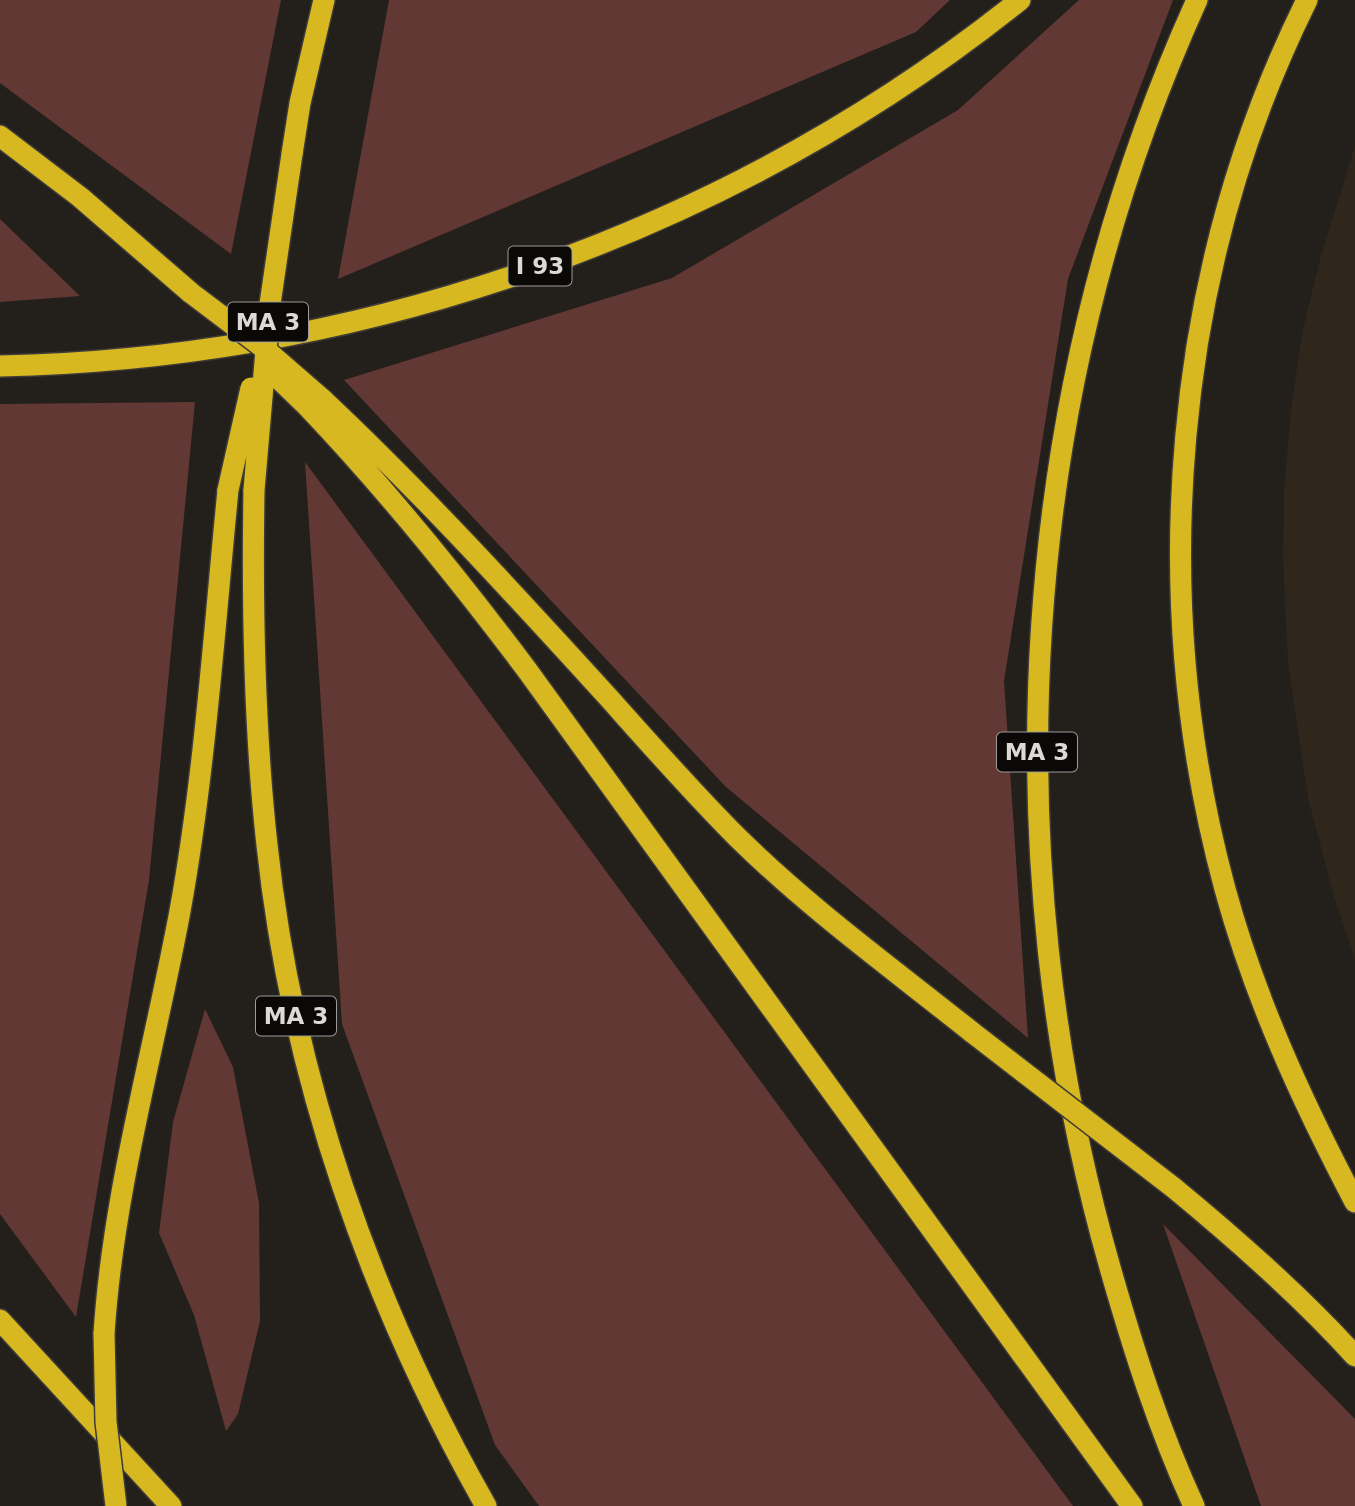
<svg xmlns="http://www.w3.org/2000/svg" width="1355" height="1506" font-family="'DejaVu Sans',sans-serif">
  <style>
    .built { fill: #2f261c }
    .green { fill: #623835 }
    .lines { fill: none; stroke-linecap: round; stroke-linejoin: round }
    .highway-casing { stroke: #3e3b37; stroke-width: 24 }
    .highway { stroke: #d7b821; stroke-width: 21 }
    .highway-bridge-casing { stroke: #3e3b37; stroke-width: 24; stroke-linecap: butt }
    .highway-bridge { stroke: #d7b821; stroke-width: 21 }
    .labels { text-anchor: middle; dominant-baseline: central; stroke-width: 7; stroke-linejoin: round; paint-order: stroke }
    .shield { fill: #0b0907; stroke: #9d9b98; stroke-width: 2 }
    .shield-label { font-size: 23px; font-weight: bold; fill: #dcd9d6 }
  </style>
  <rect width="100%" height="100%" fill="#231f1a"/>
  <!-- built -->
  <path class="built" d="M1355 146V959L1334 897 1308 798 1288 663 1283 559 1284 490 1291 408 1303 329 1320 259Z"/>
  <!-- green -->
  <path class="green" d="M0 0H281L231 254 0 83Z
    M389 0H950L916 32 338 279Z
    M1079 0H1173L1068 279 1004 681 1028 1038 726 787 344 380 672 278 958 110Z
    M0 219 80 296 0 302Z
    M195 402 149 880 76 1317 0 1214V404Z
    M305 462 1073 1506H539L495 1445 342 1024Z
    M205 1009 233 1067 259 1203 260 1321 238 1414 226 1431 194 1315 159 1233 173 1122Z
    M1163 1224 1355 1419V1506H1261Z"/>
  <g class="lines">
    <defs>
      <path id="highway" d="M1307 0C1172 272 1146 597 1225 889 1255 999 1302 1101 1355 1202
        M0 136 80 197 191 293
        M292 154 300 103 324 0
        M0 366C368 358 732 231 1020 0
        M322 399C422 493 515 595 608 697 650 744 692 792 737 837 810 909 893 969 973 1033
        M307 406C386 489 458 578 527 670L1132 1506
        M254 490C252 609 254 728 267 845 292 1078 371 1303 486 1506
        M1174 1188C1237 1240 1300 1295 1355 1356
        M0 1320 171 1506
        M104 1334C113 1192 154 1051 180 911 205 773 214 631 228 490
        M1194 1506C1159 1430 1134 1351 1111 1271 991 853 1017 398 1197 0"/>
    </defs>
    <!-- highway casing -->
    <use href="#highway" class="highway-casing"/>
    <!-- highway -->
    <use href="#highway" class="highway"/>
    <defs>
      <path id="highway-bridge" d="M191 293 261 346 322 399
        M278 378 307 406
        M228 490 251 388
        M254 490 270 304 292 154
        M973 1033 1174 1188
        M104 1334 106 1422 116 1506"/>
    </defs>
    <!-- highway-bridge casing -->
    <use href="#highway-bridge" class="highway-bridge-casing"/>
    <!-- highway-bridge -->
    <use href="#highway-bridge" class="highway-bridge"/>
  </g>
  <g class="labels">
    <!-- shield labels -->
    <g class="shield">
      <rect x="508.5" y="246.5" width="63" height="39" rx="5"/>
      <rect x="228" y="302.5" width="80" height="39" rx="5"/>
      <rect x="997" y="732.5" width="80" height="39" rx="5"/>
      <rect x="256" y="996.5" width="80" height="39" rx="5"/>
    </g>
    <g class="shield-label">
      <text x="540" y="266">I 93</text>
      <text x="268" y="322">MA 3</text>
      <text x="1037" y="752">MA 3</text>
      <text x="296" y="1016">MA 3</text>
    </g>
  </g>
</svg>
